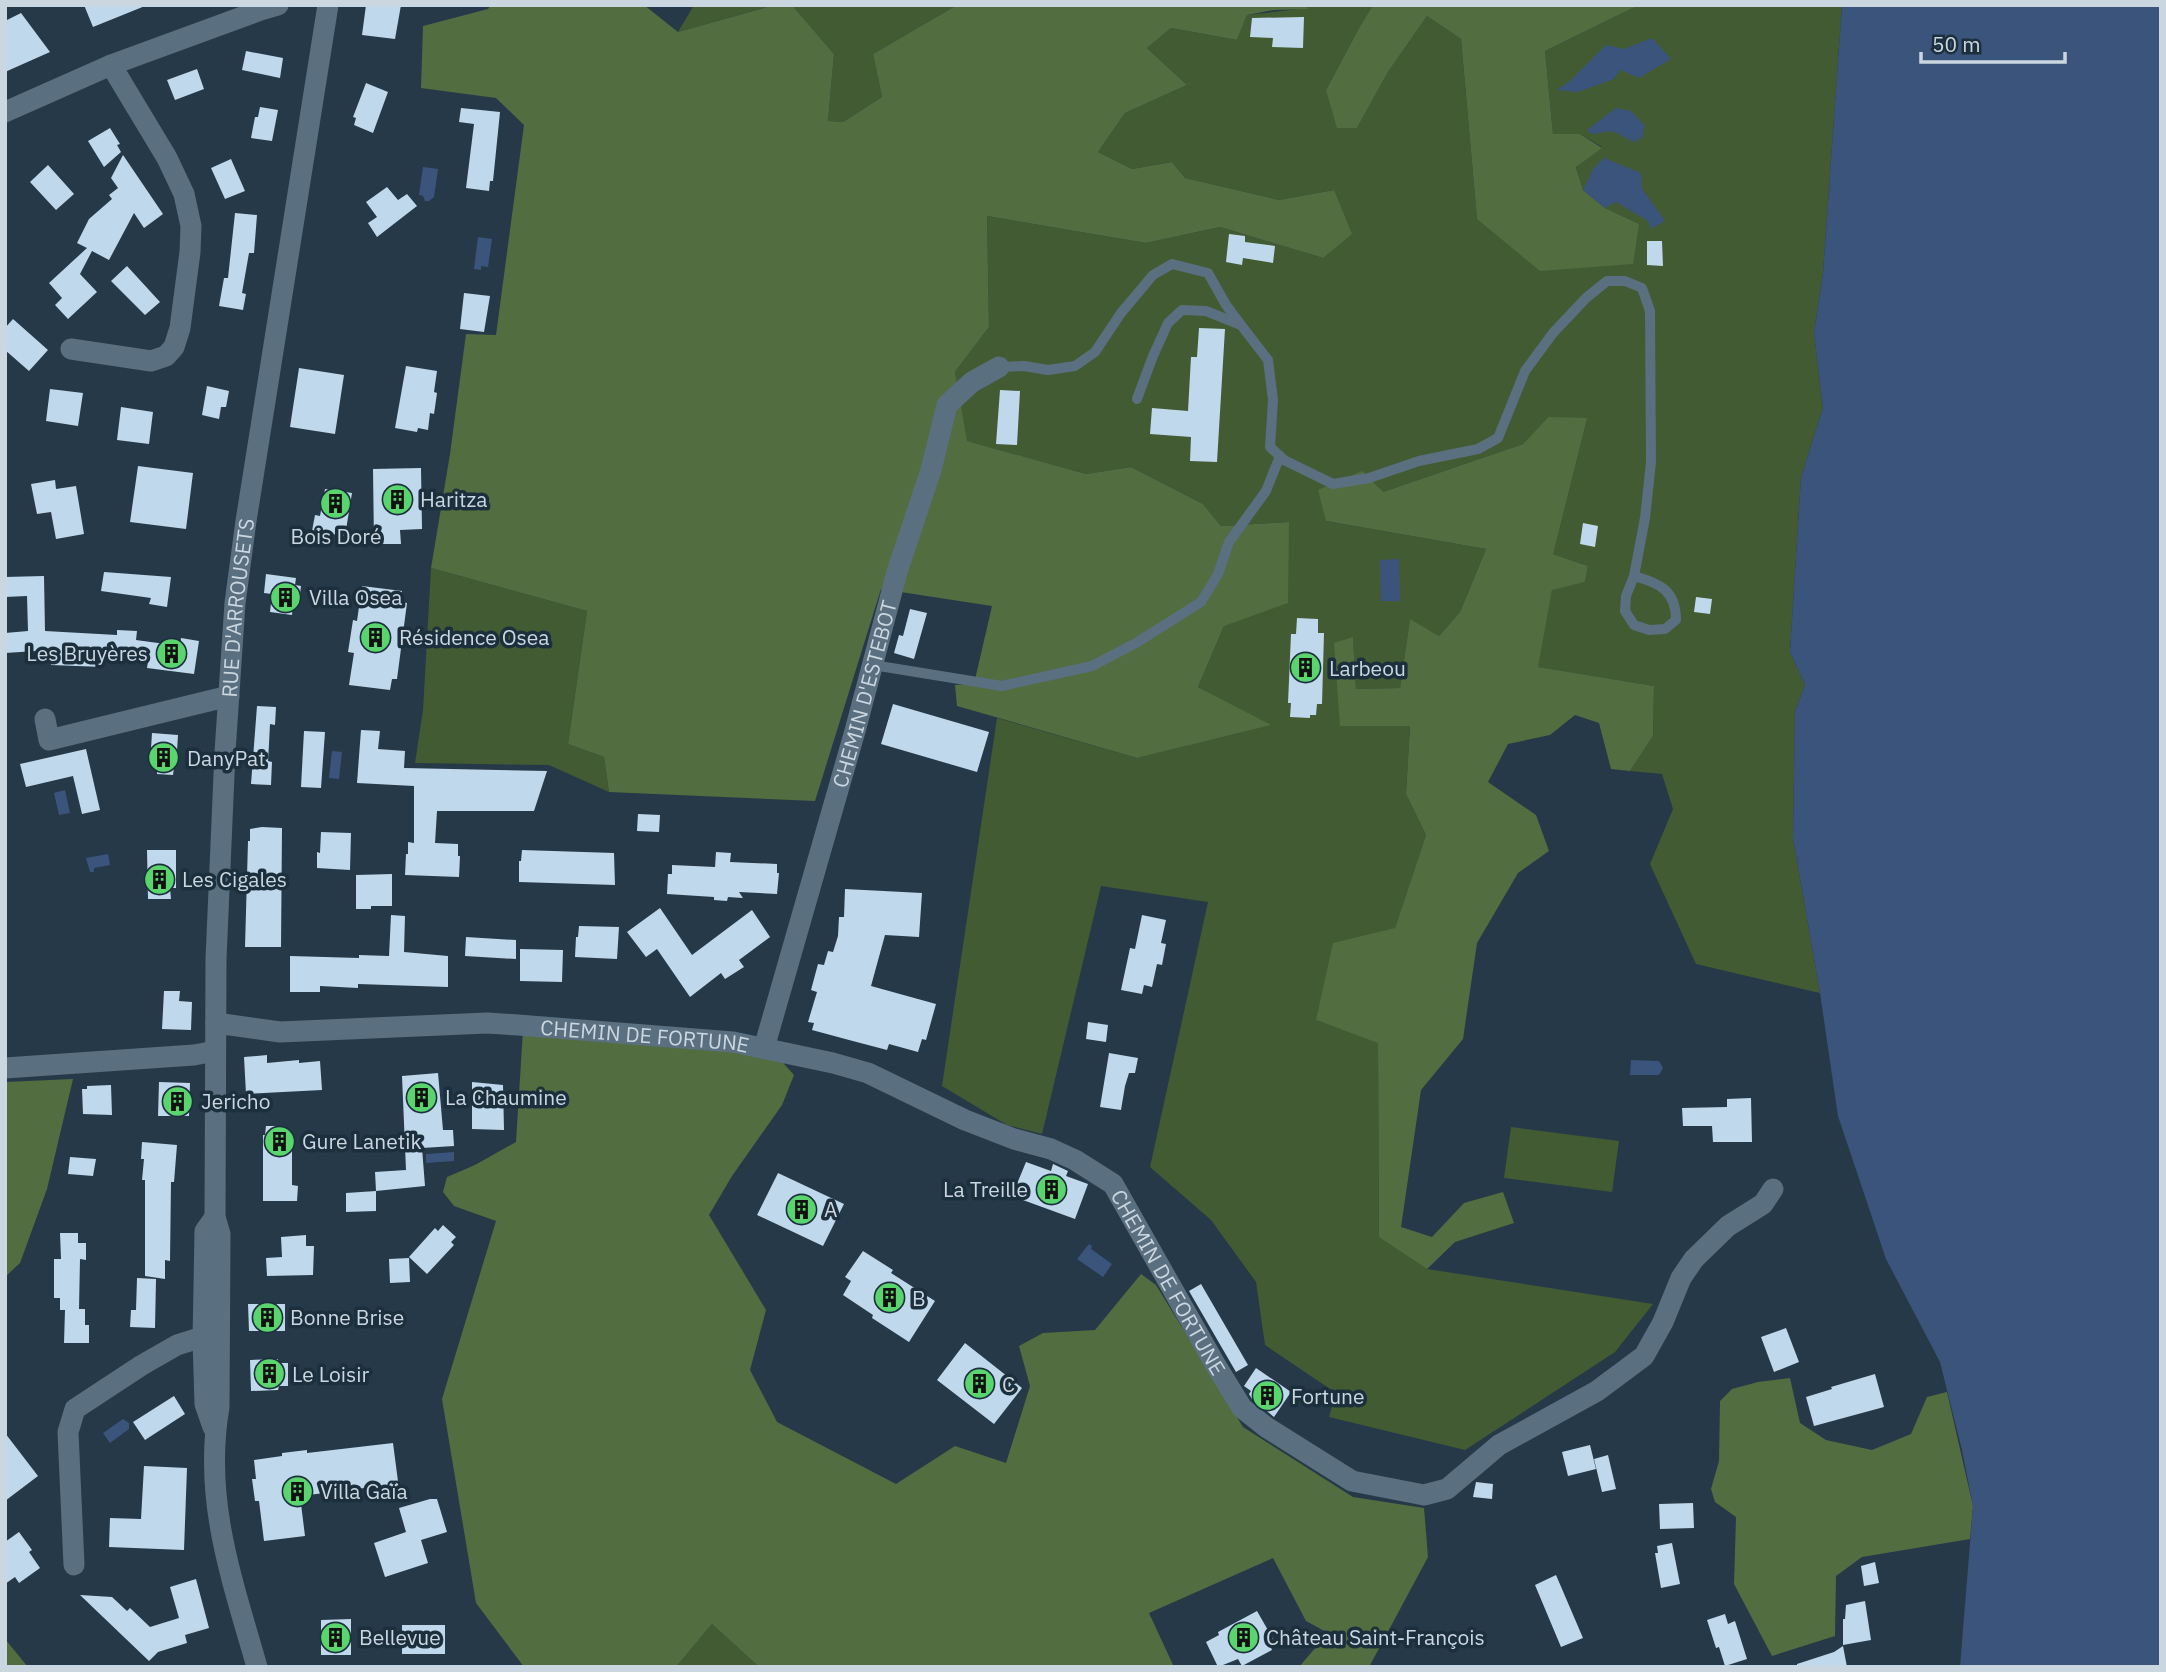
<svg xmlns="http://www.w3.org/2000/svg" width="2166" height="1672" font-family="'IBM Plex Sans',sans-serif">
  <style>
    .green { fill: #425b32 }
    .forest { fill: #526d40 }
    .water { fill: #3b547c }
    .building { fill: #c0d8eb }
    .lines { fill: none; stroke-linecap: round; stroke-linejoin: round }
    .lane { stroke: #5a6f7f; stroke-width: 10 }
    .street { stroke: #5a6f7f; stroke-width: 21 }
    .secondary { stroke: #5a6f7f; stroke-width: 21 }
    .labels { text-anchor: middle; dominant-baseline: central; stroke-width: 7; stroke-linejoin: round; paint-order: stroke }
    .poi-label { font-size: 21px; fill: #cbd7e0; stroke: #1c2f3d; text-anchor: start }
    .street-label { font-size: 21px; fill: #cbd7e0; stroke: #1c2f3d }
  </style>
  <rect width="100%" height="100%" fill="#263948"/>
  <!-- green -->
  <path class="green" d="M694 5H775L678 32Z
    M792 5H957L873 54 882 97 843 122 828 121 834 54Z
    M1305 5H1373L1359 28 1326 90 1357 128 1388 72 1427 16 1461 39 1477 219 1639 224 1605 208 1583 190 1576 166 1602 147 1580 134H1553L1545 51 1639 5H1842L1823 273 1814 333 1823 408 1801 477 1790 652 1805 685 1795 711 1793 838 1820 993 1696 964 1650 864 1673 809 1662 774 1630 771 1653 736 1654 686 1537 667 1552 589 1585 582 1588 566 1553 554 1548 417 1523 444 1383 492 1326 521 1486 549 1460 612 1439 636 1410 620 1400 688 1356 689 1353 638 1340 725 1410 726 1406 794 1426 835 1395 928 1316 1020 1378 1042 1379 1236 1427 1269 1653 1304 1615 1352 1465 1450 1329 1417 1336 1393 1265 1345 1256 1282 1211 1220 1150 1167 1208 902 1101 886 1042 1134 1007 1125 942 1086 997 718 1137 758 1269 725 1198 687 1224 626 1289 522 1221 526 1203 504 1131 467 1086 474 966 441 955 372 989 327 987 216 1146 243 1220 227 1323 258 1334 190 1279 200 1185 178 1172 162 1132 169 1098 152 1125 113 1187 85 1147 48 1171 28 1237 40 1247 15 1308 8Z
    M431 568 587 611 568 744 604 757 609 792 549 765 415 763 423 710Z
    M1511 1127 1619 1141 1612 1192 1504 1178Z
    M712 1624 759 1667H676Z"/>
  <!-- forest -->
  <path class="forest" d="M491 5H644L678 32 775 5H792L834 54 828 121 843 122 882 97 873 54 957 5H1305L1309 9 1274 10 1247 15 1237 40 1171 28 1147 48 1187 85 1125 113 1098 152 1132 169 1172 162 1185 178 1279 200 1334 190 1352 234 1323 258 1220 227 1146 243 987 216 989 327 955 372 967 441 1086 474 1131 467 1203 504 1221 526 1289 522 1288 603 1224 626 1198 687 1271 725 1137 758 957 706 955 685 974 684 992 606 881 589 815 801 609 792 604 757 568 744 587 611 431 568 450 454 466 334 496 335 524 125 496 98 421 88 423 26 488 9Z
    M1373 5H1639L1545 51 1553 134H1580L1602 148 1576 167 1583 190 1605 208 1639 224 1633 264 1540 271 1477 219 1461 39 1427 16 1388 72 1357 128H1337L1326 90 1359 28Z
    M1548 417 1587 418 1553 554 1588 566 1585 582 1552 590 1538 667 1654 686 1653 736 1630 771 1611 769 1599 723 1575 715 1550 735 1508 744 1488 782 1536 815 1549 851 1518 873 1477 943 1463 1039 1421 1090 1401 1227 1432 1237 1464 1203 1503 1192 1514 1223 1455 1242 1427 1269 1379 1237 1378 1043 1316 1020 1333 943 1395 928 1426 835 1406 794 1410 726H1340L1334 643 1353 637 1356 689 1400 688 1410 619 1439 636 1460 612 1486 549 1326 521 1318 490 1362 471 1383 492 1523 444Z
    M523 1030 776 1055 794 1075 782 1105 732 1176 709 1215 766 1310 750 1370 777 1422 896 1484 955 1446 1006 1463 1030 1386 1019 1346 1043 1333 1095 1330 1141 1274 1156 1285 1243 1427 1353 1497 1424 1508 1428 1557 1369 1667H1299L1328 1633 1306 1621 1273 1558 1149 1613 1174 1667H759L712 1624 676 1667H524L476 1603 442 1399 496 1221 454 1206 443 1192 447 1177 475 1165 516 1142Z
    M73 1079 47 1189 20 1263 5 1277V1082Z
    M1790 1378 1800 1423 1826 1440 1872 1450 1911 1434 1927 1397 1947 1392 1973 1506 1970 1539 1862 1557 1836 1576 1835 1636 1772 1656 1734 1584 1736 1517 1715 1502 1711 1489 1719 1461 1720 1401 1732 1389 1758 1382Z
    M5 1639 28 1667H5Z"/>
  <!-- water -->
  <path class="water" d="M1842 5H2161V1667H1960L1973 1506 1962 1450 1940 1362 1886 1259 1838 1116 1820 993 1793 838 1795 711 1805 685 1790 652 1801 477 1823 408 1814 333 1823 273Z
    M1652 38 1671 59 1639 78 1620 70 1614 79 1578 92 1557 90 1570 81 1606 45 1624 49Z
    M1616 108 1631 111 1644 125 1643 137 1634 142 1612 131 1592 134 1587 130Z
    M1604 158 1641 173 1642 189 1665 221 1651 229 1648 221 1616 202 1605 208 1583 190 1593 169Z
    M423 167 438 169 434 197 429 201H425L423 196 419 195Z
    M478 237 492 239 488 267 481 266V270L474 269Z
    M1399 559 1400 601H1381L1380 560Z
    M332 751 342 752 339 779 329 778Z
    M65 790 70 813 59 815 54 793Z
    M108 854 110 865 94 868V872H90L86 858Z
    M1631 1060 1659 1061 1663 1068 1659 1075H1630Z
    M454 1152V1161L426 1163V1154Z
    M1089 1244 1092 1246 1091 1249 1112 1264 1103 1277 1077 1259Z
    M123 1419 129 1423V1429L110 1443 103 1433Z"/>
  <!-- building -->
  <path class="building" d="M84 5H145V6L93 27Z
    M366 5H401L395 39 362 35Z
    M21 13 50 52 5 72V21Z
    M1304 17 1303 48 1272 47 1273 38 1250 37 1252 18Z
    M246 51 283 58 280 78 242 70Z
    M197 69 204 89 175 100 167 80Z
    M366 83 388 92 373 133 354 125 356 118 353 117Z
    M260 107 278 110 272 141 251 138 255 117H258Z
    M461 108 500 112 493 181H490L489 191 466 188 474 124 459 122Z
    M110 128 120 144 117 145 121 152 104 167 88 141Z
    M123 155 163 214 144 228 134 213 109 260 92 251 80 274 97 292 68 319 55 305 62 298 49 283 87 248 77 243 89 219 112 199 109 195 118 188 111 178Z
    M231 159 245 191 225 199 211 168Z
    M48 165 74 194 56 210 30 182Z
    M387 187 398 200 407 194 417 206 377 237 368 223 377 217 366 202Z
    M235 213 257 215 254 253H249L242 293 246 294 243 310 219 306 224 278H228Z
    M1229 234 1245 236V242L1275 246 1273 263 1243 258 1242 265 1226 262Z
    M1647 241H1662L1663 266 1647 265Z
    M127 266 160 302 145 315 111 281Z
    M464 293 490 296 484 332 460 329Z
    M13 319 48 350 29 371 5 350V328Z
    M1199 328 1225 329 1217 462 1190 461 1191 437 1150 434 1152 408 1188 411 1191 357H1197Z
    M406 366 437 371 434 392 437 393 434 414 430 413 428 430 418 428 417 432 395 428Z
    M299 368 344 375 335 434 290 427Z
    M207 386 229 391 226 407H221L219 419 202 415Z
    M50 389 83 393 78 426 46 421Z
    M1000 390 1020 391 1017 445 996 444Z
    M121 407 153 412 149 444 117 440Z
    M138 466 193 473 186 529 130 522Z
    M421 468 422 529 400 530 401 544H374L373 469Z
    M55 480 56 489 76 486 84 534 56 539 51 512 37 514 31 484Z
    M325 489 352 493 345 536 312 531 315 515 320 516Z
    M1583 523 1598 526 1595 547 1580 544Z
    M104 572 171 577 167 607 149 604 151 598 101 591Z
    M266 574 296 578 295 585 301 586 299 602 293 601 292 615 270 612 272 594 264 593Z
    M44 576 45 631 117 635V630L137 631 136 640 180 646 181 638 199 641 194 674 147 668 149 655 103 653V667L51 665 52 650 5 653V633L28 631 27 596 5 597V577Z
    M362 586 402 591 401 602 407 603 397 679H392L390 690 349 685 354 653 348 652 353 620 357 621Z
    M1696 597 1712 599 1710 614 1694 612Z
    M910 609 927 613 914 659 894 653 899 635 903 636Z
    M1297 618 1318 619V633H1324L1322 704H1317L1316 715H1310V718L1290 717 1291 703H1288L1291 634H1296Z
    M893 704 989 732 977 772 881 744Z
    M257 706 276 707 275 725 270 724 269 744 268 761 272 762 271 785 251 784Z
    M361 730 380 731 378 749 405 751 404 768 547 771 534 811H437L435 843 458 844V856H460L459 877 405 875 406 854H408V842L414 843V786L357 783Z
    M304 731 325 732 321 788 301 787Z
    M152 733 178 735 176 767H174L173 775 157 774V765L150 764Z
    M86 749 100 810 82 814 73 776 26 787 20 764Z
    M638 814 660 815 659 832 637 831Z
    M262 827 282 828 281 947H245L248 841H250V829Z
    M321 832 351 833 350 870 317 868V852L320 853Z
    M147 850H176V888H170L171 899H148Z
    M522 850 614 853 615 885 519 882V861H521Z
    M716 852 731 853 730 862 777 864V873H779L777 894 739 892 743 898 728 897 727 901 714 900V897L667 894 668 874H672V865L715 867Z
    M392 874V906H371V909H356V875Z
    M845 889 922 893 919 937 885 935 871 986 936 1004 926 1040 922 1039 918 1052 889 1044 887 1050 849 1040 812 1030 814 1023 808 1022 817 992 811 990 818 964 824 965 828 951 833 952 838 936 839 917H844Z
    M660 908 692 955 752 910 770 937 739 960 744 967 725 979 721 973 690 997 657 949 646 957 627 932Z
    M391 915 405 916 404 952 448 956V987L358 984V988L320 986V992H290V956L359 958V955L389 956Z
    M1142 915 1166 920 1161 943 1166 944 1162 965 1157 964 1152 987 1144 985 1142 994 1121 990 1130 948 1135 949Z
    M579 926 619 927 617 959 575 957 576 937H578Z
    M466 937 516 940V959L465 956Z
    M520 949 563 950 562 982 520 981Z
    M164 991H180L179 1001 192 1002 191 1030 162 1029Z
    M1088 1022 1108 1025 1106 1042 1086 1039Z
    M1109 1053 1138 1058 1135 1073H1129L1125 1086 1121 1110 1100 1107Z
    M267 1055V1063L299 1060V1063L320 1061 322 1090 246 1094 244 1057Z
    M438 1073 443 1130H453L454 1146 422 1148 425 1186 376 1191 375 1172 406 1170 402 1076Z
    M159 1082 190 1083 189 1116H158Z
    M472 1082 503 1085 504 1130 472 1129Z
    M111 1085 112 1115 83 1114 82 1089H87V1086Z
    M1751 1098 1752 1142H1713L1712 1126H1683L1682 1108 1727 1107V1099Z
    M266 1126H282V1136H292V1185L298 1186 297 1201H263V1135H265Z
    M142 1142 177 1145 174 1182H171L170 1261 165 1260V1279L145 1276V1180H142L144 1159H141Z
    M70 1157 96 1159 93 1176 68 1174Z
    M1026 1162 1051 1171 1053 1164 1068 1171 1066 1176 1088 1184 1075 1219 1012 1196Z
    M778 1173 844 1204 823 1246 757 1215Z
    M376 1191V1211L346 1212V1193Z
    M443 1225 456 1237 451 1242 454 1245 427 1274 409 1257 435 1228 438 1231Z
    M60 1233H78V1243H86V1260L80 1259 79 1309H85V1325H89V1343H64L65 1310H60V1298H54V1259H61Z
    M306 1235V1246H314L313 1275 267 1276 266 1258 282 1257 281 1237Z
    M863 1251 893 1270 891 1273 935 1301 909 1342 872 1318 873 1315 843 1295 851 1281 845 1277Z
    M409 1258 410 1282 390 1283 389 1259Z
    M137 1278 156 1279 155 1328 130 1327 131 1310H136Z
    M1201 1284 1248 1365 1236 1372 1189 1291Z
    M248 1304H285V1331H249Z
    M1786 1328 1799 1362 1774 1372 1761 1337Z
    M965 1343 1022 1388 994 1424 937 1380Z
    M278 1359V1363H288V1386H279L278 1390 251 1391 250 1360Z
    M1256 1368 1291 1392 1274 1417 1252 1399 1249 1394 1251 1391 1244 1386Z
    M1875 1374 1884 1407 1814 1426 1806 1397 1832 1389 1831 1387Z
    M174 1396 185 1414 145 1440 133 1422Z
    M5 1433 38 1476 5 1501Z
    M393 1443 399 1489 381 1486 300 1496 305 1536 264 1541 259 1501H255L252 1479H256L254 1460 282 1456V1453L307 1450V1453Z
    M1590 1445 1596 1469 1568 1476 1562 1452Z
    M1608 1455 1616 1489 1602 1492 1594 1459Z
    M144 1466 187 1468 184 1550 109 1547 110 1518 141 1519Z
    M1476 1482 1493 1484 1492 1499 1473 1497Z
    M430 1499H437L447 1532 421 1540 428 1563 385 1577 374 1543 406 1532 399 1508Z
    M1693 1503 1694 1528 1660 1529 1659 1504Z
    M19 1532 32 1550 29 1552 40 1568 19 1583 15 1577 5 1584V1542Z
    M1672 1543 1680 1584 1661 1588 1655 1553H1658L1657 1546Z
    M1875 1562 1879 1583 1864 1586 1861 1566Z
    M1556 1575 1583 1638 1561 1647 1535 1585Z
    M196 1579 209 1628 185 1635 187 1643 158 1652 149 1661 80 1595 112 1597 127 1611 130 1608 150 1627 179 1618 170 1587Z
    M1865 1601 1871 1640 1843 1645V1619H1845L1846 1605Z
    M1257 1611 1273 1639 1269 1642 1272 1650 1242 1666 1238 1659 1218 1667 1206 1642 1219 1635 1218 1632Z
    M1725 1614 1728 1624 1735 1621 1747 1659 1725 1666 1719 1647 1716 1648 1707 1620Z
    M351 1619V1655H321V1620Z
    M402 1625H445V1654H402Z
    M1843 1646 1847 1667H1797V1664L1834 1652Z"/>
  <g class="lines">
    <!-- lane -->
    <path class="lane" d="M999 367 1024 366 1048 370 1075 366 1095 352 1121 313 1153 275 1172 264 1208 273 1226 305 1241 325
      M1137 399 1153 356 1168 323 1182 310 1206 311 1241 325 1268 360 1273 400 1270 447 1284 460 1333 484 1369 478 1419 461 1478 449 1498 438 1525 371 1553 333 1586 298 1607 281H1625L1642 288 1650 311 1651 462 1645 518 1634 576 1626 596 1625 611 1634 625 1649 630 1665 629 1676 620C1676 590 1659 583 1634 576
      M873 665 1002 686 1092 666 1136 643 1201 602 1218 574 1229 542 1266 491 1280 456"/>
    <!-- street -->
    <g class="street">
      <path d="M5 112 111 65 261 10 278 5"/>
      <path d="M71 349 151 361 166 356 174 347 180 328 190 252 191 226 184 194 167 158 111 65"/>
      <path d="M45 719 49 740 229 696"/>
      <path id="s1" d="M216 1023 280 1032 487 1023 518 1025 733 1042 833 1063 868 1073 965 1120 1014 1139 1051 1149 1075 1160 1113 1184 1215 1364 1242 1408 1266 1427 1352 1481 1424 1495 1447 1489 1499 1445 1597 1391 1644 1356 1663 1322 1681 1278 1694 1259 1728 1226 1763 1204 1773 1189"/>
      <path id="s2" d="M764 1048 855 731 897 572 931 470 947 405 972 382 999 367"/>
      <path d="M5 1068 194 1055 215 1051"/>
      <path d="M74 1565 68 1432 75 1409 142 1365 177 1345 196 1339 203 1340"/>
    </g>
    <!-- secondary -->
    <g class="secondary">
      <path d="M213 1427 205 1404 203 1340 205 1231 215 1217"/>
      <path id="s3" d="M257 1667C232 1579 203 1500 219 1407L220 1234 215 1217 216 959 225 752 235 603 246 521 328 5"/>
    </g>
  </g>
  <!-- icons -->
  <defs>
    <symbol id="building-disc" viewBox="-11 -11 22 22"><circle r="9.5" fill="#5ad56e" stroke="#1c2f3d"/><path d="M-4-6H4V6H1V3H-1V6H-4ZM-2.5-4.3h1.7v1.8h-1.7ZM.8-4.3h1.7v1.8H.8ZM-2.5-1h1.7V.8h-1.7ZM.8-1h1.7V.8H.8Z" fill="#111"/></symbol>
  </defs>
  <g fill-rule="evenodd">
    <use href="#building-disc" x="380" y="482" width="35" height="35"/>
    <use href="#building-disc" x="318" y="486" width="35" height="35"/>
    <use href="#building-disc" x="268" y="580" width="35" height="35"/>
    <use href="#building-disc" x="358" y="620" width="35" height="35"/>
    <use href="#building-disc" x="154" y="636" width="35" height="35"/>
    <use href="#building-disc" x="1288" y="650" width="35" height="35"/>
    <use href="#building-disc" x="146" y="740" width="35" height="35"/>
    <use href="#building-disc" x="142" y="862" width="35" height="35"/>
    <use href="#building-disc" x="404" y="1080" width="35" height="35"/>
    <use href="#building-disc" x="160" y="1084" width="35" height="35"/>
    <use href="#building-disc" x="262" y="1124" width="35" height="35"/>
    <use href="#building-disc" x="1034" y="1172" width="35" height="35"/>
    <use href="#building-disc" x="784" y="1192" width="35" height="35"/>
    <use href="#building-disc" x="872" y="1280" width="35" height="35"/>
    <use href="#building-disc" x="250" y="1300" width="35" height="35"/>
    <use href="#building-disc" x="252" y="1356" width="35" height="35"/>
    <use href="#building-disc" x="962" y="1366" width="35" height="35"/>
    <use href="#building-disc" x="1250" y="1378" width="35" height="35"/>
    <use href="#building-disc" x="280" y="1474" width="35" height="35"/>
    <use href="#building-disc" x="318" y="1620" width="35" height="35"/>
    <use href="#building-disc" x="1226" y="1620" width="35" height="35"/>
  </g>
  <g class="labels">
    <!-- poi labels -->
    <g class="poi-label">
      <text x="420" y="499">Haritza</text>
      <text x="336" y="536" text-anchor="middle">Bois Doré</text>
      <text x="309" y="597">Villa Osea</text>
      <text x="399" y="637">Résidence Osea</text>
      <text x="148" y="653" text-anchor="end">Les Bruyères</text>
      <text x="1329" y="668">Larbeou</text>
      <text x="187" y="758">DanyPat</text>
      <text x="182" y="879">Les Cigales</text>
      <text x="445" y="1097">La Chaumine</text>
      <text x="201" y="1101">Jericho</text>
      <text x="302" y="1141">Gure Lanetik</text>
      <text x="1028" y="1189" text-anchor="end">La Treille</text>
      <text x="824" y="1209">A</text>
      <text x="912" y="1298">B</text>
      <text x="290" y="1317">Bonne Brise</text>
      <text x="292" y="1374">Le Loisir</text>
      <text x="1002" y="1384">C</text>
      <text x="1291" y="1396">Fortune</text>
      <text x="320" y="1491">Villa Gaïa</text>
      <text x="359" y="1637">Bellevue</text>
      <text x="1266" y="1637">Château Saint-François</text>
    </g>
    <!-- street labels -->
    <g class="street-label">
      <text stroke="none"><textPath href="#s3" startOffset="1066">RUE D'ARROUSETS</textPath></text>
      <text stroke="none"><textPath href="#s2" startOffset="368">CHEMIN D'ESTEBOT</textPath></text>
      <text stroke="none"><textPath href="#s1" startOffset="430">CHEMIN DE FORTUNE</textPath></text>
      <text stroke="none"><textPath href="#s1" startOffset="1040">CHEMIN DE FORTUNE</textPath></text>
    </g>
  </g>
  <!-- border -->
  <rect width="2166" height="1672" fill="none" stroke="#cbd7e0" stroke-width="14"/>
  <!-- scale -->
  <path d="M1921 52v10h144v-10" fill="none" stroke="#cbd7e0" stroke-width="3.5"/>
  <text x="1932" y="52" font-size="21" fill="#cbd7e0" stroke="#1c2f3d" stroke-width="5" paint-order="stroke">50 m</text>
</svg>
